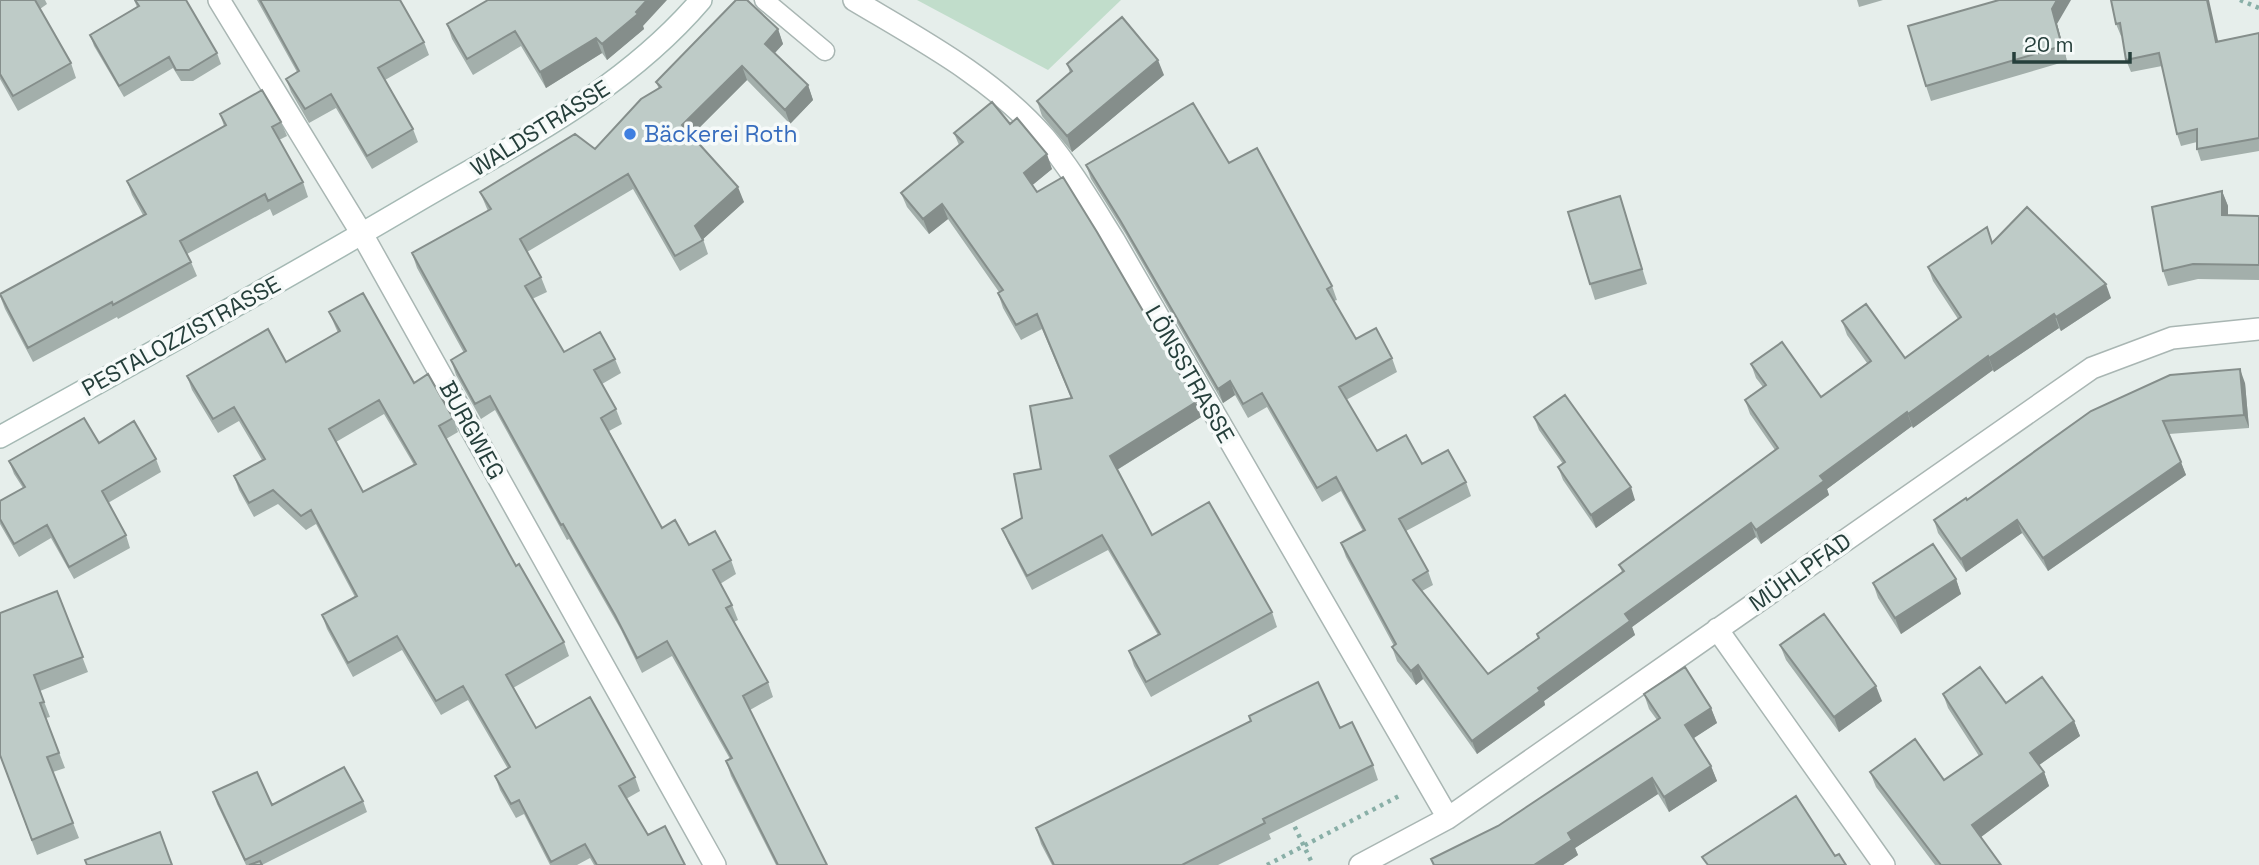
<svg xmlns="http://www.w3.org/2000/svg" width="2259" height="865" font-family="'Space Grotesk',sans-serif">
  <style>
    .green { fill: #c1ddcb }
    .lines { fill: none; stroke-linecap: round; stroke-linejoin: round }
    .service-casing { stroke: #a9b6b3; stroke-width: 21 }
    .minor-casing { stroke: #a9b6b3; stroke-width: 24 }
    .secondary-casing { stroke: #a5b9b4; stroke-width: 24 }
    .path { stroke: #89afa7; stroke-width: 4.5; stroke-dasharray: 3.5 5; stroke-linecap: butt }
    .service { stroke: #fff; stroke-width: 18 }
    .minor { stroke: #fff; stroke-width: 21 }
    .secondary { stroke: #fff; stroke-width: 21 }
    .wall { fill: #a3afab; fill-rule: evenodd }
    .shaded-wall { fill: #858e8b }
    .building { fill: #becbc7; stroke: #858e8b; stroke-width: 2; fill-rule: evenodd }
    .shop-dot { fill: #3f7fe0; stroke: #f6faf9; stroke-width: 2.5 }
    .labels { text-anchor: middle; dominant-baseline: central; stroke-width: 7; stroke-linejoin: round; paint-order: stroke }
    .street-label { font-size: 23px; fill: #263f3b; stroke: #f6faf9 }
    .shop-label { font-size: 23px; fill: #366cbe; stroke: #f6faf9; text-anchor: start }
  </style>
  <rect width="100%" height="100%" fill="#e6eeeb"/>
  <!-- green -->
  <path class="green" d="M917 0H1121L1048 70Z"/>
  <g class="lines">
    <defs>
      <path id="service" d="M764 0 825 51"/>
      <path id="minor" d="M219 0 362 234 715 865
        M854 0C921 40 993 78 1045 138 1071 169 1092 205 1114 240L1448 818
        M1717 629 1884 865
        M1360 865 1448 818 2092 368 2172 338 2259 329"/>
      <path id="secondary" d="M0 437C141 359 282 281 421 199 522 140 624 90 701 0"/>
    </defs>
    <!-- service casing -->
    <use href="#service" class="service-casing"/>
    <!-- minor casing -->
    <use href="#minor" class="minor-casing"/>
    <!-- secondary casing -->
    <use href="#secondary" class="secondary-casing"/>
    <!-- path -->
    <path class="path" d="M2240 0 2259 8
      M1291 819 1313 865
      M1267 865 1401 795"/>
    <!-- service -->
    <use href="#service" class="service"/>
    <!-- minor -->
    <use href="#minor" class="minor"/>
    <!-- secondary -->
    <use href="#secondary" class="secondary"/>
  </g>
  <!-- wall -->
  <path class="wall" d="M0 0H45L47 4 40 9 71 63 76 78 18 111 0 79Z
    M134 0H186L217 53 221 64 193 81H181L173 68 124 97 94 46 90 35 137 7Z
    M257 0H400L424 42 429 55 385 80 413 129 418 142 372 169 336 108 309 123 291 92 286 79 297 72Z
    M1857 0H1883L1859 7Z
    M2111 0 2218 41 2259 33V151L2201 161 2197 149V142L2181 146 2177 134 2162 66 2131 72 2126 60 2122 36H2121L2116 24Z
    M447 24 643 26 644 29 607 60 602 53 546 88 521 46 473 75 452 39Z
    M2057 24 2067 61 1931 101 1926 86Z
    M778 29 783 44 775 53 808 85 813 100 790 124 747 80 691 136 744 202 703 239 708 254 680 271 633 189 527 252 541 277 547 292 532 299 564 352 615 359 621 373 602 384 616 409 622 424 609 431 662 528 689 545 731 560 736 574 720 584 732 605 738 620 734 622 768 682 773 697 750 710 827 865H776L731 776 726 761 730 759 672 656 642 673 621 630 569 539 567 540 495 410 481 419 456 375 451 360 464 353 417 268 412 253 488 211 480 192 595 149 659 89 656 82Z
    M1067 64 1164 75 1072 152 1042 116 1037 101 1070 73Z
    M220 114 281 122 287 136 279 140 303 182 308 197 273 216 270 209 187 254 191 262 197 276 118 319 117 317 33 362 5 309 0 296 143 215 132 195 127 181 224 126Z
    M1010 124 1052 169 1032 185 1201 417 1117 470 1152 535 1272 612 1277 627 1151 697 1134 666 1129 651 1158 635 1108 550 1032 590 1008 543 1002 529 1022 518 1071 398 1042 329 1021 340 1003 308 998 293 999 292 948 219 929 234 907 207 901 193 959 145 954 133Z
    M1229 163 1332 286 1337 300 1334 301 1356 339 1392 358 1397 372 1346 400 1377 451 1422 464 1466 482 1471 496 1406 531 1428 571 1433 585 1422 591 1488 674 1538 638 1537 634 1622 572 1619 565 1775 450 1750 414 1745 400 1763 387 1756 378 1751 364 1821 397 1867 363 1847 335 1842 321 1905 358 1958 319 1933 281 1928 267 1993 242 2111 298 2061 331 2059 328 1994 372 1993 370 1913 428 1912 426 1827 489 1829 495 1761 544 1756 537 1632 627 1635 635 1544 701 1545 705 1477 754 1423 679 1416 685 1397 661 1392 647 1394 646 1346 557 1341 543 1363 531 1341 491 1322 502 1267 407 1248 418 1235 395 1223 403 1125 233 1091 179 1086 165Z
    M2222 191 2228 206V215L2259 216V280L2198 279 2168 286 2163 271Z
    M1625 212 1647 284 1595 300 1590 284Z
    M329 312 414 383 453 418 458 432 446 439 516 566 564 642 569 656 513 688 536 728 635 777 640 791 626 799 648 835 685 865H594L590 858 577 865H550L524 814 516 818 500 790 495 776 508 769 468 700 441 715 402 650 353 677 327 629 322 615 355 597 316 524 306 530 278 504 254 517 239 490 234 476 262 460 239 421 218 433 192 390 187 376 286 362 338 333ZM384 414 414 465 363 492 336 442Z
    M2245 383 2249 428 2169 434 2186 475 2048 571 2022 533 1966 572 1938 533 1934 520 1967 500Z
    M1534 417 1635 500 1596 528 1563 480 1558 467 1563 464 1539 430Z
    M99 443 156 459 161 472 108 503 126 535 130 548 74 579 51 538 19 557 0 524V501L23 488 14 474 9 461Z
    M1956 579 1961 594 1901 634 1878 598 1873 583Z
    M57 591 88 672 40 691 50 717 46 718 65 768 53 772 79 838 37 855 0 756Z
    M1780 645 1882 701 1839 732 1786 660Z
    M1644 694 1711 708 1717 723 1693 738 1711 766 1717 781 1669 812 1658 794 1575 848 1578 855 1563 865H1433L1431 859 1498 826 1657 720 1649 709Z
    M1943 694 2006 703 2074 721 2080 736 2039 765 2044 772 2049 786 1981 837 2001 865H1935L1876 787 1870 772 1944 780 1979 756 1948 708Z
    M1249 716 1340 728 1373 765 1378 780 1269 834 1271 839 1218 865H1052L1041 844 1036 828 1251 721Z
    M213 792 272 805 363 801 367 812 262 865H246L217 804Z"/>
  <!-- shaded-wall -->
  <path class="shaded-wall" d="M647 0H667L643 26 644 29 607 60 602 44Z
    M2057 0H2071L2057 24 2067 61 2062 46 2052 9Z
    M2207 0H2209L2221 54 2216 42Z
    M778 29 783 44 770 58 765 44Z
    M596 38 602 53 546 88 540 72Z
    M1158 60 1164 75 1072 152 1067 136Z
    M742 66 747 80 687 140 682 125Z
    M808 85 813 100 790 124 785 110Z
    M1047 154 1052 169 1029 188 1024 173Z
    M738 187 744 202 701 241 695 226Z
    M2222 191 2228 206V231L2222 215Z
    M942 204 948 219 929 234 923 219Z
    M2106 284 2111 298 2061 331 2056 317Z
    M2054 314 2059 328 1994 372 1989 358Z
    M1988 356 1993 370 1913 428 1908 414Z
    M2240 369 2245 383 2249 428 2244 415Z
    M1230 381 1235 395 1223 403 1218 389Z
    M1196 402 1201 417 1115 471 1110 456Z
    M1907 412 1912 426 1827 489 1829 495 1761 544 1756 530 1820 476Z
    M2181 462 2186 475 2048 571 2043 558Z
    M1631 487 1635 500 1596 528 1591 515Z
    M2017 520 2022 533 1966 572 1961 559Z
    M1751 523 1756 537 1632 627 1635 635 1544 701 1545 705 1477 754 1472 741 1538 688 1625 614Z
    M1956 579 1961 594 1901 634 1895 618Z
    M1418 665 1423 679 1416 685 1411 671Z
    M1876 686 1882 701 1839 732 1834 717Z
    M1711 708 1717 723 1691 740 1685 725Z
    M2074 721 2080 736 2035 768 2030 753Z
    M1711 766 1717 781 1669 812 1664 797Z
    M2044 772 2049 786 1977 840 1972 825Z
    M1652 778 1658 794 1575 848 1578 855 1563 865H1534L1568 833Z"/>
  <!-- building -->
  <path class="building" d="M0 0H35L71 63 13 96 0 74Z
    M135 0H186L217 53 189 70H176L169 57 119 86 90 35 139 6Z
    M260 0H400L424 42 378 68 413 129 367 156 331 94 305 109 286 79 299 71Z
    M488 0H647L636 12 638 14 602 44 596 38 540 72 515 31 467 59 447 24Z
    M736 0H747L778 29 765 44 808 85 785 110 742 66 682 125 738 187 695 226 703 240 675 256 628 174 520 239 541 277 525 286 564 352 600 332 615 359 594 370 616 409 601 418 662 528 675 520 689 545 715 531 731 560 713 570 732 605 726 608 768 682 743 696 827 865H778L726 761 732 758 667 641 637 658 615 615 563 524 561 525 490 396 475 404 451 360 466 351 412 253 491 209 480 192 575 134 595 149 641 99 661 87 656 82Z
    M1999 0H2057L2052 9 2062 46 1926 86 1908 26Z
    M2111 0H2207L2216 42 2259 33V138L2197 149V129L2177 134 2159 53 2126 60 2120 23 2116 24Z
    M1122 17 1158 60 1067 136 1037 101 1072 71 1067 64Z
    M262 90 281 122 272 127 303 182 268 201 265 194 180 241 191 262 113 305 112 302 28 348 0 294 146 214 127 181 226 125 220 114Z
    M992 102 1010 124 1017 118 1047 154 1024 173 1037 192 1063 177 1097 232 1196 402 1110 456 1152 535 1209 502 1272 612 1146 682 1129 651 1160 634 1102 535 1027 576 1002 529 1022 518 1014 474 1041 469 1030 406 1072 398 1037 314 1016 325 998 293 1003 290 942 204 923 219 901 193 963 142 954 133Z
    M1193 103 1229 163 1257 148 1332 286 1327 289 1356 339 1376 328 1392 358 1339 387 1377 451 1406 435 1422 464 1448 450 1466 482 1399 519 1428 571 1413 580 1488 674 1539 638 1537 634 1624 571 1619 565 1778 448 1745 400 1766 385 1751 364 1782 342 1821 397 1871 361 1842 321 1866 304 1905 358 1961 317 1928 267 1987 227 1992 243 2027 207 2106 284 2056 317 2054 314 1989 358 1988 356 1908 414 1907 412 1820 476 1824 481 1756 530 1751 523 1625 614 1630 621 1538 688 1540 691 1472 741 1418 665 1411 671 1392 647 1396 644 1341 543 1365 530 1336 477 1317 488 1262 393 1243 404 1230 381 1218 389 1120 220 1086 165Z
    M2222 191V215L2259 216V265L2193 264 2163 271 2152 207Z
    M1620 196 1642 269 1590 284 1568 212Z
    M363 293 414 383 428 374 453 418 439 426 516 566 519 564 564 642 506 675 536 728 590 697 635 777 619 786 648 835 665 826 685 865H597L585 844 551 862 519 800 511 804 495 776 510 767 463 686 436 701 397 636 348 663 322 615 357 596 311 510 301 516 273 490 249 503 234 476 265 459 234 407 213 419 187 376 268 329 286 362 340 331 329 312ZM379 400 416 464 363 492 329 429Z
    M2240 369 2244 415 2163 421 2181 462 2043 558 2017 520 1961 559 1934 520 1966 498 1967 500 2091 411 2170 375Z
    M1565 395 1631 487 1591 515 1558 467 1565 462 1534 417Z
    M84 418 99 443 134 421 156 459 102 491 126 535 69 567 47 525 14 544 0 519V501L25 487 9 461Z
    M1933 544 1956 579 1895 618 1873 583Z
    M57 591 83 657 34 675 44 702 40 703 59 753 47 757 73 823 32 840 0 755V613Z
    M1824 614 1876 686 1834 717 1780 645Z
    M1685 667 1711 708 1685 725 1711 766 1664 797 1652 778 1568 833 1572 840 1534 865H1434L1431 859 1498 826 1660 718 1644 694Z
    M1980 667 2006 703 2042 677 2074 721 2030 753 2044 772 1972 825 2001 865H1941L1870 772 1915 739 1944 780 1982 754 1943 694Z
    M1318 682 1340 728 1352 722 1373 765 1263 819 1265 823 1182 865H1054L1036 828 1251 721 1249 716Z
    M344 767 363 801 245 860 213 792 257 772 272 805Z
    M1796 796 1835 856 1839 854 1846 865H1708L1702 857Z
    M160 832 172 865H87L85 860Z
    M260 861 262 865H249Z"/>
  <!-- markers -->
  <circle class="shop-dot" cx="630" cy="134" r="7"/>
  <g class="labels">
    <!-- street labels -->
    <g class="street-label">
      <text transform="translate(540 128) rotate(-32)">WALDSTRASSE</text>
      <text transform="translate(181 336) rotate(-29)">PESTALOZZISTRASSE</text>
      <text transform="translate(1190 374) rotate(60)">LÖNSSTRASSE</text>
      <text transform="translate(472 430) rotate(61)">BURGWEG</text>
      <text transform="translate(1800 572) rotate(-35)">MÜHLPFAD</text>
    </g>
    <!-- shop labels -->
    <g class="shop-label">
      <text x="644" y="134">Bäckerei Roth</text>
    </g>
  </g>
  <!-- scale -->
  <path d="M2014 52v10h116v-10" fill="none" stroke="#263f3b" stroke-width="3.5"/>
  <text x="2024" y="52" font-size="21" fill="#263f3b" stroke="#f6faf9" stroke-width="5" paint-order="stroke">20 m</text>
</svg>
